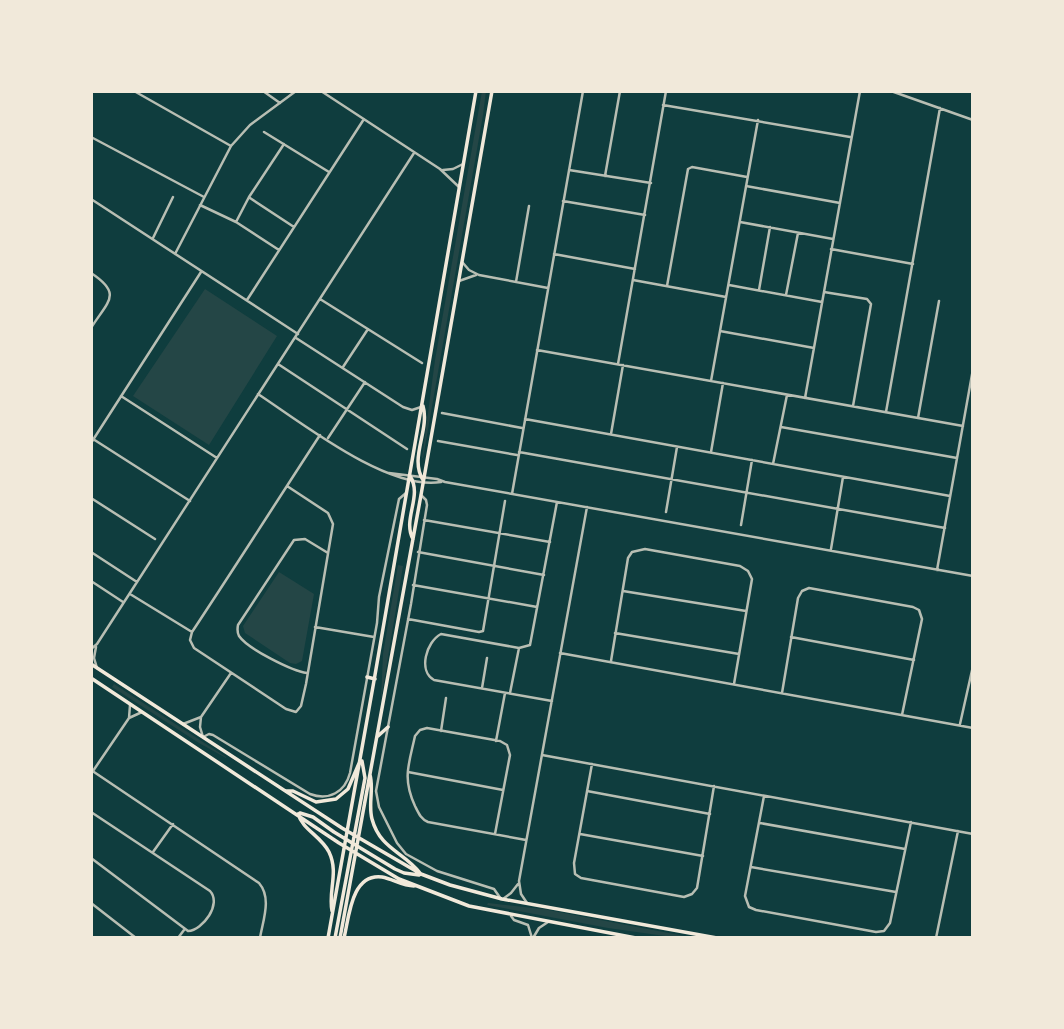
<svg xmlns="http://www.w3.org/2000/svg" width="1064" height="1029" font-family="Quicksand,sans-serif">
  <style>
    .green { fill: #244646 }
    .lines { fill: none; stroke-linecap: round; stroke-linejoin: round }
    .minor { stroke: #b8beb3; stroke-width: 2.5 }
    .secondary { stroke: #f1e9da; stroke-width: 3.5 }
  </style>
  <rect width="100%" height="100%" fill="#0f3d3e"/>
  <!-- green -->
  <path class="green" d="M482 91H486L483 115 423 458H422L435 360Z
    M205 289 277 336 209 445 133 396Z
    M398 565 403 566 381 700 383 654Z
    M279 572 314 594 302 661 296 664 290 663 245 633 243 626Z
    M114 684 226 757V758L199 743 112 687Z
    M488 903 543 909 695 938H679L608 928 487 905Z"/>
  <g class="lines">
    <!-- minor -->
    <path class="minor" d="M134 91 231 146
      M263 91 280 103
      M321 91 440 169 459 187
      M891 91 973 120
      M663 105 850 137
      M264 132 329 172
      M91 137 204 197
      M443 170 453 169 463 164
      M569 170 651 183
      M605 176 620 91
      M746 186 840 203
      M250 198 294 227
      M91 199 298 334
      M563 201 645 215
      M200 205 236 222 279 250
      M236 222 249 197 284 144
      M740 222 833 239
      M153 238 173 197
      M831 249 913 264
      M175 254 231 146 250 125 296 91
      M554 254 635 269
      M463 263 469 270 479 275 548 288
      M91 273C123 294 108 301 91 328
      M633 280 726 297
      M459 281 476 275
      M516 282 529 206
      M729 285 822 302
      M667 286 688 169 692 167 747 177
      M759 290 770 227
      M824 292 867 299 871 304 853 406
      M786 295 798 233
      M320 299 422 363
      M247 300 364 119
      M720 331 814 348
      M296 338 403 407 412 410 421 407
      M537 350 963 426
      M278 364 407 449
      M618 364 666 91
      M343 367 368 329
      M711 381 758 120
      M258 394C302 423 388 491 441 482
      M121 396 217 458
      M805 398 860 91
      M886 412 940 108
      M442 413 522 428
      M918 418 939 301
      M525 419 950 496
      M781 427 957 458
      M611 434 623 365
      M328 438 365 382
      M93 439 190 501
      M438 441 517 455
      M91 443 201 272
      M519 452 945 528
      M711 452 723 383
      M773 464 787 395
      M389 473 437 479 445 482 973 576
      M287 486 328 513 333 524 306 684 301 706 296 712 286 709 194 648 190 640 192 632C235 567 277 501 320 435
      M512 494 583 91
      M421 495 426 500 427 505 411 604 376 791 379 807 397 843 406 854 437 871 494 889 501 899
      M91 498 155 539
      M666 512 677 447
      M424 520 550 542
      M741 525 752 460
      M831 549 843 477
      M91 552 137 582
      M418 552 544 575
      M937 570 973 369
      M91 581 123 602
      M413 585 537 607
      M623 591 746 611
      M130 594 192 632
      M408 619 479 632 483 631 505 501
      M315 627 374 637
      M615 633 739 654
      M791 637 914 660
      M96 647 94 658 97 668
      M91 649 97 644 414 153
      M560 653 973 728
      M611 661 628 558 632 552 645 549 740 566 748 571 752 579 734 684
      M307 673C292 671 248 649 239 636 237 632 237 630 238 625L294 540 305 539 328 553
      M482 688 487 658
      M510 693 519 648
      M782 693 798 598 802 591 809 588 913 607 919 610 922 619 902 715
      M552 701 434 680C418 671 426 642 441 634L519 648 530 645 557 502
      M201 717 200 727 203 737 209 734 213 735 310 794C329 801 345 792 350 773L377 623 379 597 399 499 406 493
      M129 718 142 712
      M183 724 201 717 231 673
      M960 724 973 666
      M441 731 446 698
      M496 741 505 693
      M542 755 973 834
      M592 764 574 863 575 874 581 878 684 897 692 894 697 888 714 786
      M91 770 259 883C272 898 263 920 260 938
      M93 771 129 718 130 705
      M408 772 503 790
      M587 791 710 814
      M764 796 745 896 749 907 756 910 876 932 884 931 890 923 911 822
      M91 812 210 891C222 904 203 930 188 931L91 858
      M760 823 905 849
      M495 834 510 755 507 745 500 741 427 728 420 730 415 736C409 764 402 778 415 806 419 814 421 819 428 822L526 840
      M580 834 703 856
      M153 852 173 824
      M751 867 896 892
      M503 899 511 893 518 884
      M91 903 136 938
      M527 903 521 894 519 881 587 507
      M511 916 514 920 528 925 532 938
      M178 938 184 930
      M533 938 539 928 548 922
      M936 938 958 831"/>
    <!-- secondary -->
    <path class="secondary" d="M423 406C430 430 409 458 423 480
      M410 476C423 496 402 519 413 539
      M91 664 342 828 421 874 450 885 502 899 717 938
      M367 677 375 679
      M91 678 339 843 399 879 469 906 636 938
      M378 736 388 727
      M370 775C374 789 368 804 372 819 380 849 404 852 420 873
      M286 791H293L316 802 336 799 348 789 360 761
      M300 813 313 817 334 832 395 869 404 873 419 875
      M298 814C303 830 321 836 329 852 339 873 328 890 332 911
      M328 938C379 656 428 374 476 91
      M335 938 365 778 362 761
      M340 938 421 495 492 91
      M344 938C349 918 351 873 382 877 393 879 402 886 414 886
      M644 938H662"/>
  </g>
  <!-- border -->
  <rect width="1064" height="1029" fill="none" stroke="#f1e9da" stroke-width="186"/>
</svg>
